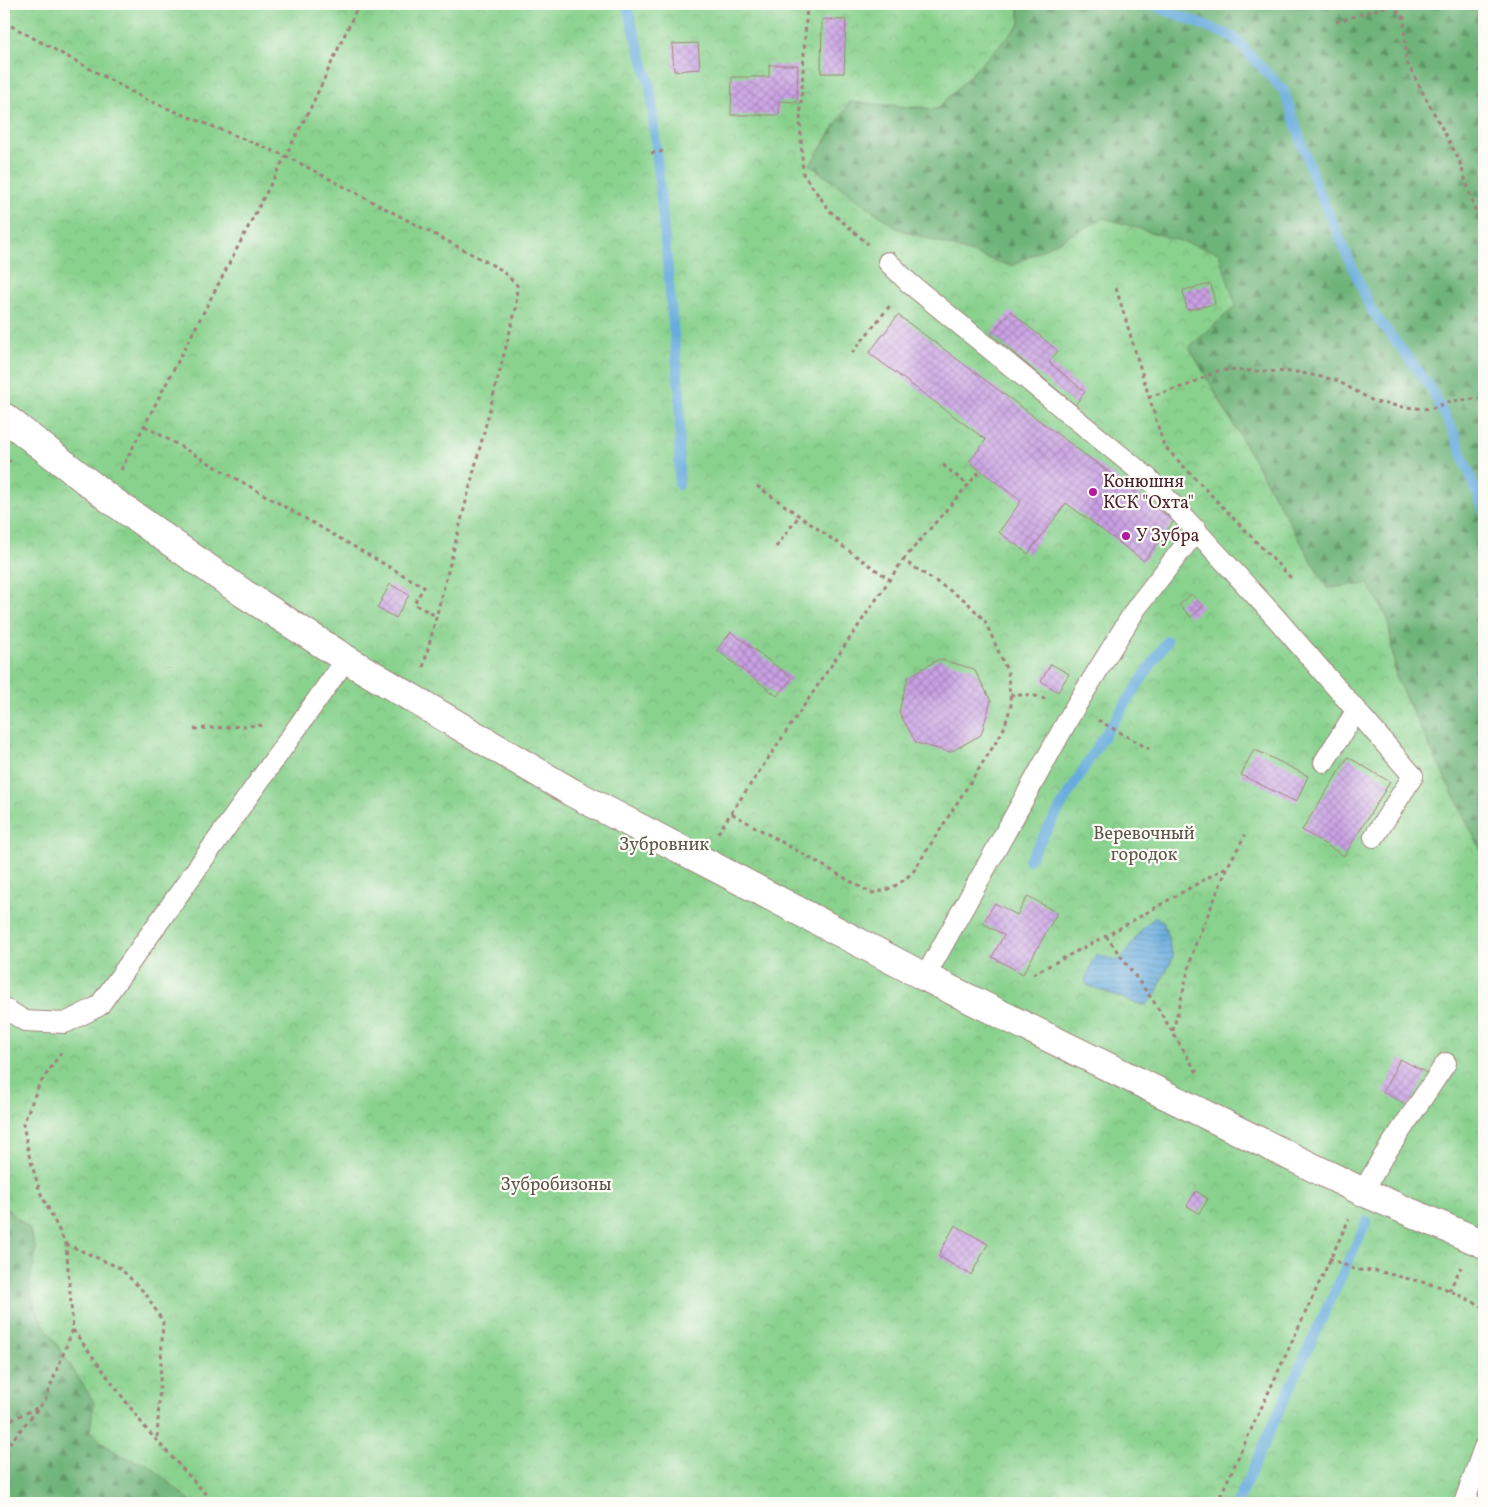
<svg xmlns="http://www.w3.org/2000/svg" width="1488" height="1507" font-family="Vollkorn,serif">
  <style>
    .forest { fill: url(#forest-firs); stroke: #5c6a52 }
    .park { fill: url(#park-crowns); stroke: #6a785c }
    .water { fill: url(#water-rules); stroke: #586684 }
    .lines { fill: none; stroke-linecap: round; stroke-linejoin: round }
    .stream { stroke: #67acdd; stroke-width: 10 }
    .building { fill: url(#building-cross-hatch) }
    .lane-casing { stroke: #a0807b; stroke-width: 22 }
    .street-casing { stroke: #a0807b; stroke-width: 30 }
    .path { stroke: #a0807b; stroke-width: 3; stroke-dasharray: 4 4; stroke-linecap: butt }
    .lane { stroke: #fff; stroke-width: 20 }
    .street { stroke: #fff; stroke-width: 28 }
    .poi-dot { fill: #b5179e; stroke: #fdfcf7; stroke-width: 2 }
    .labels { text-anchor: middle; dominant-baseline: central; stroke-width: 4.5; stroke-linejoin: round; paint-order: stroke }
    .poi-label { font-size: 18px; fill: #4a1f2b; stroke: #fdfcf7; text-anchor: start }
    .park-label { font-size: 18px; fill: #5d5549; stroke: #fdfcf7 }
  </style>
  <defs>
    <pattern id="forest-firs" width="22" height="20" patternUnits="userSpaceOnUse" patternTransform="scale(1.25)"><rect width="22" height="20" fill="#6eb479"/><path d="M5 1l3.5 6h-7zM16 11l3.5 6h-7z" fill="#5c9263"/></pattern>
    <pattern id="park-crowns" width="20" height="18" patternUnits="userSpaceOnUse" patternTransform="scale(1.25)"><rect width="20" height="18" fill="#89d28e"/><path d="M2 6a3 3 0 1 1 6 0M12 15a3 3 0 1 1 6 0" fill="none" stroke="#78b47b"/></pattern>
    <pattern id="water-rules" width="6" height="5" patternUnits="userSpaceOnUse" patternTransform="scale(1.25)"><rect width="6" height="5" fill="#67acdd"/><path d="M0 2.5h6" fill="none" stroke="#578bb3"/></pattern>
    <pattern id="building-cross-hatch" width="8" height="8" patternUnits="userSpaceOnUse" patternTransform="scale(1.25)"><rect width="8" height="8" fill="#c9a1e4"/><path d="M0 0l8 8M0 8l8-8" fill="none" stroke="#a583b9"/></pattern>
  </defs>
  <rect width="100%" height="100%" fill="#fdfcf7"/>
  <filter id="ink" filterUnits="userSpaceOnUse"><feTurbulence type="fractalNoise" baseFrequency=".02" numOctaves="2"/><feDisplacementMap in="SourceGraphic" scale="10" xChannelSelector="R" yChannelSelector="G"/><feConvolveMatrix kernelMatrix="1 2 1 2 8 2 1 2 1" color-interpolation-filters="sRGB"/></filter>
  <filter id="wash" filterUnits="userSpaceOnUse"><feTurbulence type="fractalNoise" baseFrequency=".0096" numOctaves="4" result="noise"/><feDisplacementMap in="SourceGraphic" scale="20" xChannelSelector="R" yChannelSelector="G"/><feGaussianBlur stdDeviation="1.12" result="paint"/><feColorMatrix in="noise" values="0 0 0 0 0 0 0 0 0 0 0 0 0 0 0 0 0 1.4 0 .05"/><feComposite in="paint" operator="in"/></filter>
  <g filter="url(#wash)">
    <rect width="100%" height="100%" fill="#f6e2cb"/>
    <!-- forest -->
    <path class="forest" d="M1018 4H1484V857L1396 678 1388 619 1368 584 1327 588 1189 347 1236 306 1104 218 1011 266 898 229 810 165 850 102 937 109 1020 24Z
      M4 1206 29 1228 36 1250 30 1288 40 1318 94 1402 90 1431 124 1457 149 1464 192 1503H4Z"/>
    <!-- park -->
    <path class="park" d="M4 4H1018L1020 24 937 109 850 102 810 165 898 229 1011 266 1104 218 1219 253 1236 306 1189 347 1327 588 1368 584 1388 619 1396 678 1484 857V1503H192L149 1465 124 1457 106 1446 90 1431 94 1402 40 1318 29 1288 36 1250 29 1228 4 1206Z"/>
    <!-- water -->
    <path class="water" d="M1156 917 1163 921 1173 957 1154 997 1146 1005 1135 1003 1087 985 1085 980 1096 954 1118 961C1134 946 1135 931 1156 917Z"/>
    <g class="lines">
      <!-- stream -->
      <path class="stream" d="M626 4 650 85 680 397 679 485
        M1150 4 1233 37 1284 91 1318 190 1372 311 1429 385 1454 433 1484 512
        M1029 860 1098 745 1167 641
        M1237 1503 1367 1221"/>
    </g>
    <g id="blocks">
      <!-- building -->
      <path class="building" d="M822 19 846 20 844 73H821Z
        M698 43 700 69 674 71 672 44Z
        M769 65H798L797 102 779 101V115H731L732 77H769Z
        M1211 284 1215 304 1187 310 1183 290Z
        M1010 311 1058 351 1049 362 1085 392 1075 405 991 334Z
        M898 315 1174 521 1144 561 1066 503 1028 554 999 532 1021 501 969 462 986 440 869 353Z
        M390 584 409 595 396 618 377 608Z
        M1191 594 1203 606 1191 617 1179 605Z
        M731 632 792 678 777 696 717 650Z
        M939 659 974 669 991 701 981 735 950 752 916 743 899 712 908 677Z
        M1051 664 1069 674 1058 692 1041 681Z
        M1254 749 1308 776 1296 802 1241 775Z
        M1348 757 1390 782 1344 856 1302 830Z
        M1028 896 1057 913 1023 974 992 957 1004 935 983 923 995 903 1017 915Z
        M1400 1059 1427 1073 1409 1106 1383 1092Z
        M1196 1191 1208 1199 1199 1213 1187 1206Z
        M955 1225 988 1244 971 1275 938 1256Z"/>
    </g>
  </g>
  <g filter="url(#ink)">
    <use href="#blocks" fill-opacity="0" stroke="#a0807b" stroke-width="1"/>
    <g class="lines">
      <defs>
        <path id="lane" d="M888 262 908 282 1148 478 1276 618 1413 776 1374 837
          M1324 762 1357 710
          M925 977 1075 707 1137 607 1197 530
          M4 1008 25 1021 65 1023 99 1006 346 659
          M1363 1192 1381 1160 1446 1063
          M1464 1503 1484 1447"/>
        <path id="street" d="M4 417 107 497 243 593 346 659 571 792 925 977 1363 1192 1484 1244"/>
      </defs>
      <!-- lane casing -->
      <use href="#lane" class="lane-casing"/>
      <!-- street casing -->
      <use href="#street" class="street-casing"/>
      <!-- path -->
      <path class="path" d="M807 4 800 121 803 174 830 211 868 244
        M1391 4 1404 18 1406 61 1459 160 1480 225 1484 231
        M4 22 147 100 286 156 500 269 517 285 516 308 423 668
        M1336 22 1391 5
        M651 153 665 151
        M1116 288 1164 446 1291 578
        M852 353 892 303
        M1148 397 1188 385 1220 370 1297 372 1336 380 1375 402 1403 407 1430 409 1451 401 1484 398
        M145 426 424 587 414 604 436 616
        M943 465 968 485
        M4 468 11 460
        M121 470 310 109 359 4
        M757 486 889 579
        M776 547 799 516
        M903 560 980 471
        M1010 695H1032L1049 700
        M1098 720 1149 749
        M194 729 265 725
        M718 833 731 813 903 560 966 601 985 621 1008 673 1011 706 1003 731 913 872C899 885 889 891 871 893L731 813
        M1106 936 1154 1002 1199 1076
        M1033 974 1106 936 1228 866
        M1173 1031 1194 948 1228 866 1245 835
        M66 1244 120 1268 146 1294 163 1322 157 1441
        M1329 1258 1356 1270 1377 1271 1442 1287 1484 1307
        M1449 1291 1461 1267
        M73 1330 147 1430 214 1503
        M4 1423 37 1408
        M4 1450 45 1400 73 1329 66 1244 40 1192 29 1155 23 1124 39 1085 63 1050
        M1217 1503 1349 1219"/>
      <!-- lane -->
      <use href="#lane" class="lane"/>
      <!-- street -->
      <use href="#street" class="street"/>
    </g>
  </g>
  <!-- markers -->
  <g class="poi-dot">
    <circle cx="1093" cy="492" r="5"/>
    <circle cx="1126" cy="536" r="5"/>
  </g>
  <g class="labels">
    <!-- poi labels -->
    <g class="poi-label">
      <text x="1103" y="482">Конюшня<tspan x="1103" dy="21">КСК "Охта"</tspan></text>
      <text x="1136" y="536">У Зубра</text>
    </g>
    <!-- park labels -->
    <g class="park-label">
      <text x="1144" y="834">Веревочный<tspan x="1144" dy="21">городок</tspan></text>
      <text x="664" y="845">Зубровник</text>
      <text x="556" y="1185">Зубробизоны</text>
    </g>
  </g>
  <!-- margin -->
  <rect width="1488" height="1507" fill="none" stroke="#fdfcf7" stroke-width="20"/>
</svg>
